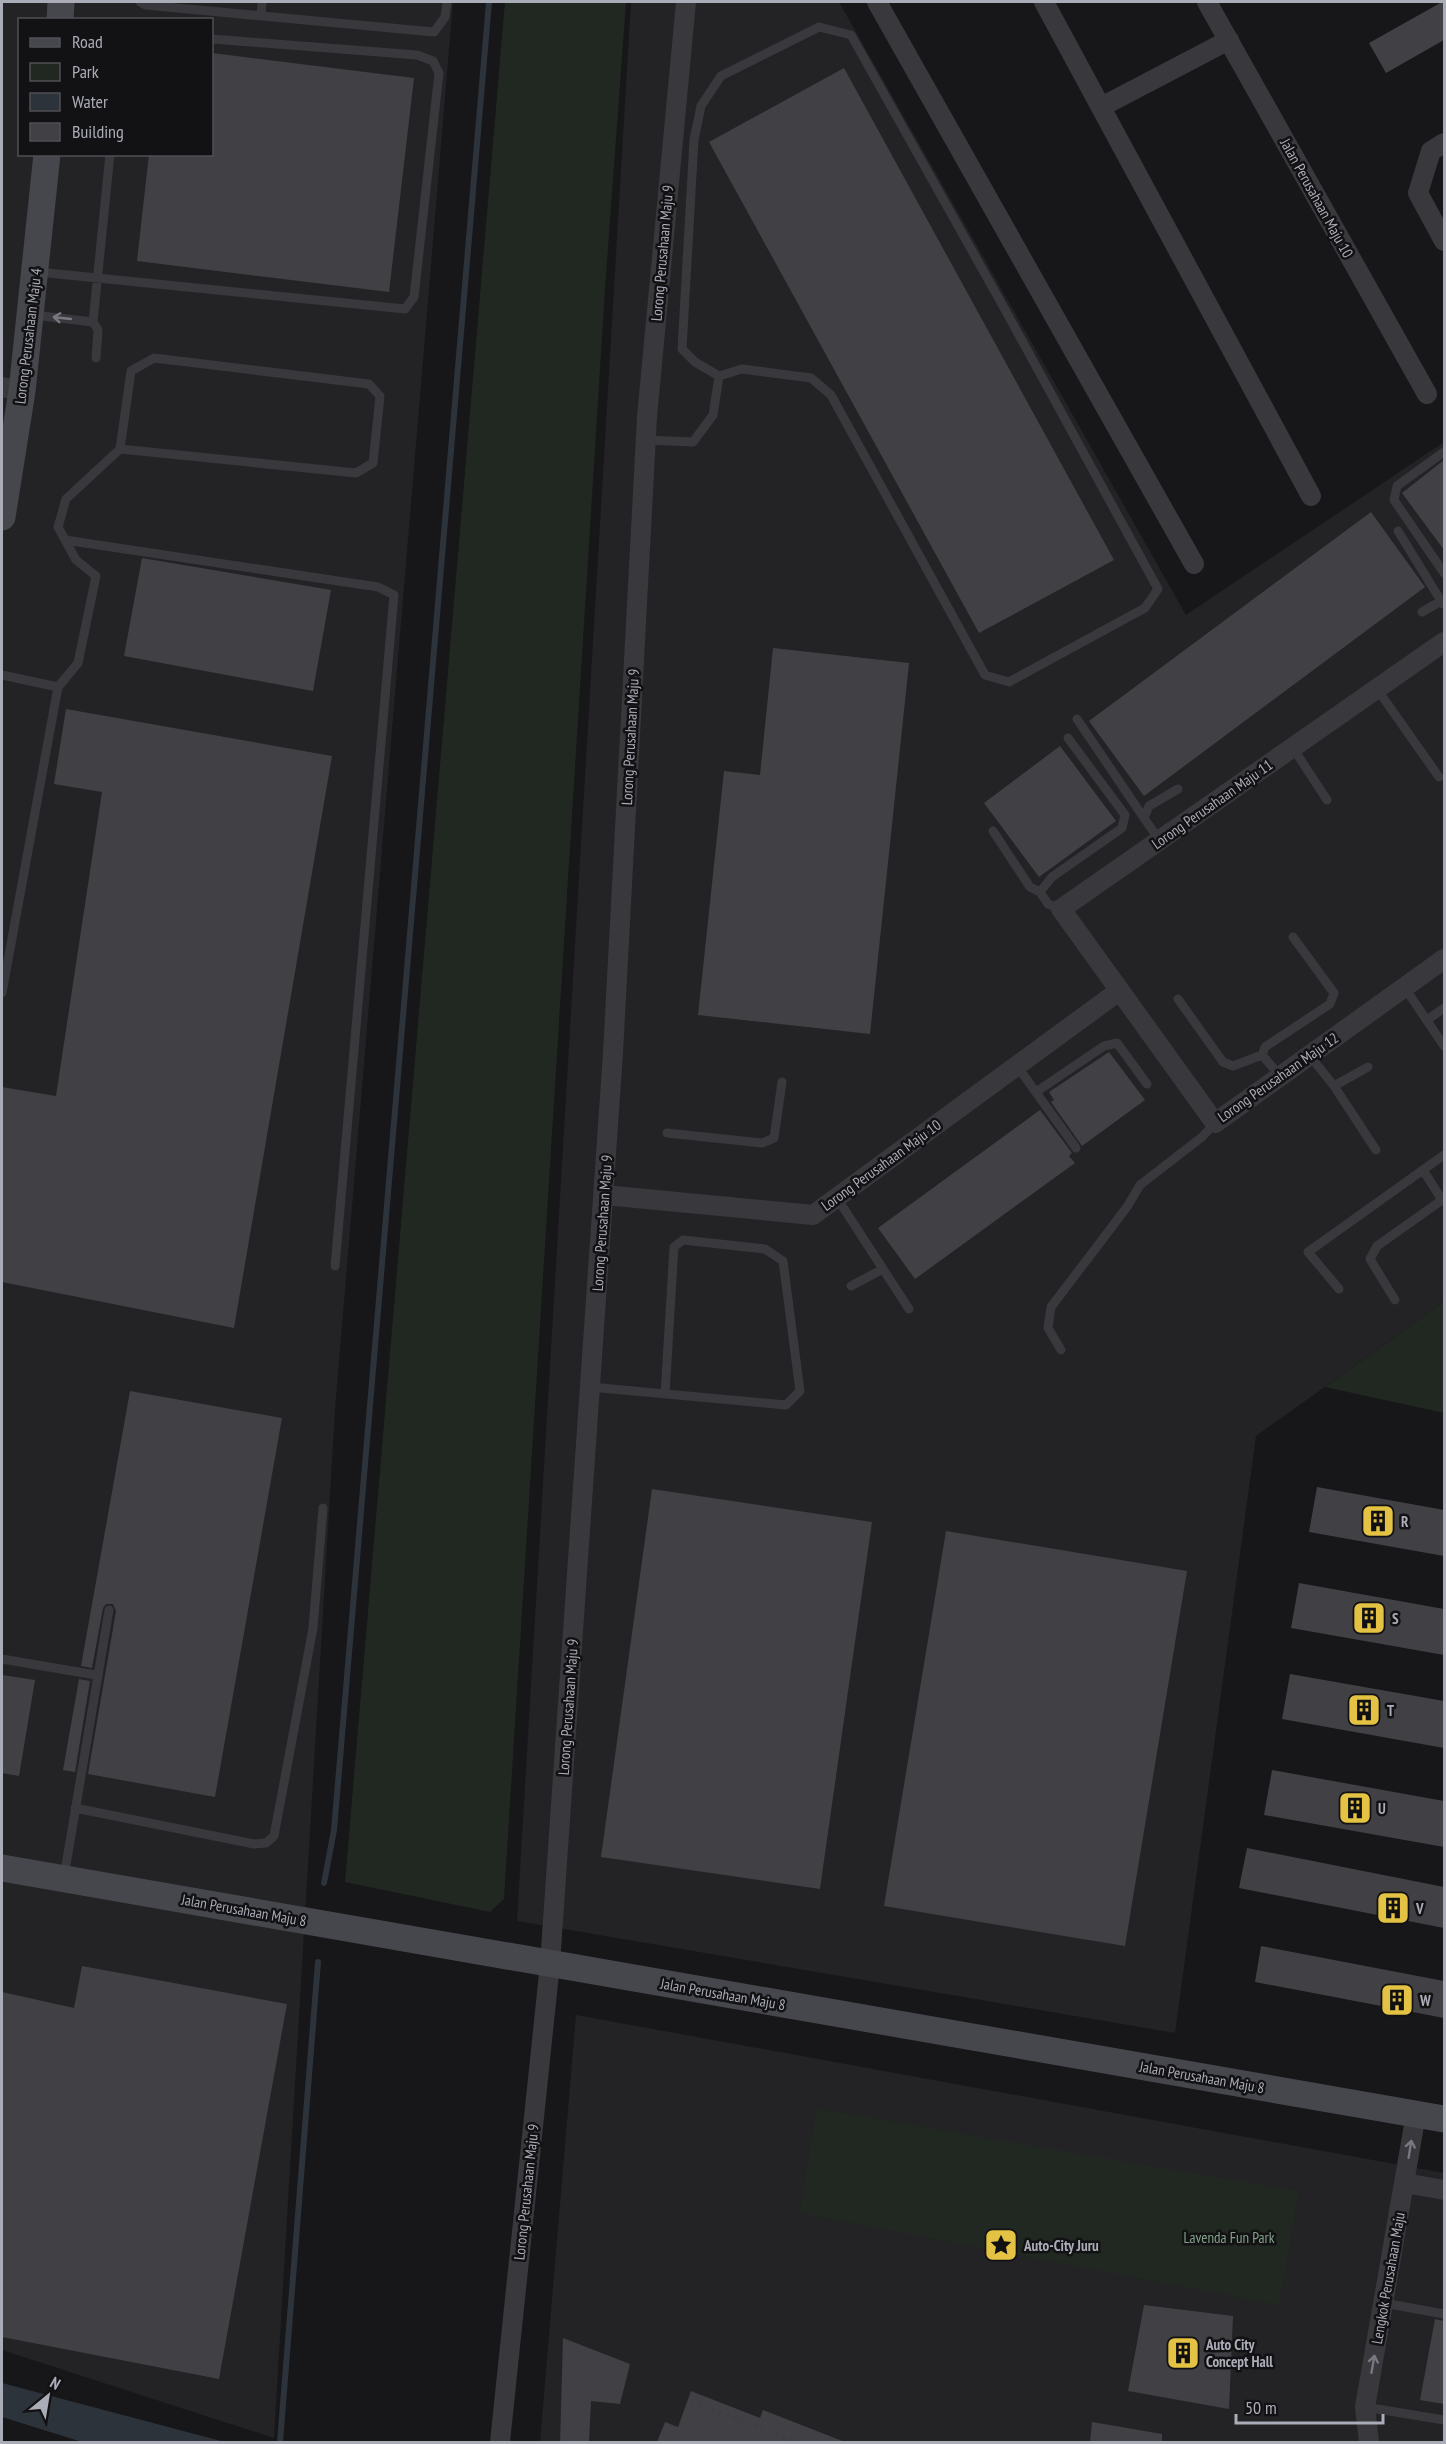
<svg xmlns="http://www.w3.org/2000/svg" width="1446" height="2444" font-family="'PT Sans Narrow',sans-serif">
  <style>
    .built { fill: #232325; fill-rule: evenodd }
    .green { fill: #212822 }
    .water { fill: #2d333b }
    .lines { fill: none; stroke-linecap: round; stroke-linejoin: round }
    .stream { stroke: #2d333b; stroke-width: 6 }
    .building { fill: #414145 }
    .path { stroke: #3e3f44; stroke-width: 4; stroke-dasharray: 3 4.5; stroke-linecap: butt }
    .lane { stroke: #38383d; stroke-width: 9 }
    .street { stroke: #38383d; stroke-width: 20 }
    .secondary { stroke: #46474d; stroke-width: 27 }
    .oneway { stroke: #777880 }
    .labels { text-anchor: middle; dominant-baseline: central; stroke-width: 5; stroke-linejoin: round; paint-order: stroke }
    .street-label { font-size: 15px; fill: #aaacb7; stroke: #121113 }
    .poi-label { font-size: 15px; font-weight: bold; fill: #aaacb7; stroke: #121113; text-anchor: start }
    .park-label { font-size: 15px; fill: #82a188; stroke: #121113 }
  </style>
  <rect width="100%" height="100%" fill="#171618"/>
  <!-- built -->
  <path class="built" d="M2 2H453L335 1410 274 2438 2 2350ZM20 20H212V154H20Z
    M631 2H839L1186 615 1444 442V1302L1256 1436 1175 2033 517 1921Z
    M576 2015 1444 2173V2442H540Z"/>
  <!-- green -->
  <path class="green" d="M505 2H626L605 289 504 1899 490 1912 345 1882Z
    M1444 1302V1413L1325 1387Z
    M817 2109 1299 2191 1279 2305 800 2213Z"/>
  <!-- water -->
  <path class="water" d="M2 2383 225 2442H82L2 2417Z"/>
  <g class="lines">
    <!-- stream -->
    <path class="stream" d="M324 1883 334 1830 489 2
      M280 2442 318 1962"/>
  </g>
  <!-- building -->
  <path class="building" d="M1442 2H1444V40L1386 73 1369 43Z
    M212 53 414 78 389 292 137 261 149 154H212Z
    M844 68 1114 560 979 633 709 142Z
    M1444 460V550L1402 493Z
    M1371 512 1425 587 1144 796 1089 721Z
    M142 558 331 590 313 691 124 656Z
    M773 648 909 663 870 1034 698 1015 724 771 760 775Z
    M66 709 332 756 234 1328 2 1282V1087L56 1096 102 792 54 784Z
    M1060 746 1116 821 1039 877 984 803Z
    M1109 1052 1145 1100 1082 1146 1051 1102 1054 1100 1049 1092Z
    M1040 1110 1072 1153 1069 1156 1075 1163 915 1279 878 1228Z
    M130 1391 282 1418 215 1797 88 1774 116 1611 113 1604H106L103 1608 92 1668 81 1666Z
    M1317 1487 1444 1510V1556L1309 1532Z
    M652 1489 872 1522 820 1889 601 1857Z
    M946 1531 1187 1571 1125 1946 884 1906Z
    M1299 1583 1444 1609V1655L1291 1628Z
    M1290 1674 1444 1701V1748L1282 1719Z
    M2 1675 35 1680 19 1776 2 1773Z
    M79 1679 90 1681 75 1772 63 1770Z
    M1272 1770 1444 1801V1847L1264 1815Z
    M1247 1848 1444 1887V1928L1239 1888Z
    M1261 1946 1444 1981V2018L1255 1982Z
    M82 1966 287 2004 219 2379 2 2337V1992L74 2008Z
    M1144 2305 1233 2316 1229 2409 1128 2391Z
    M1435 2319 1444 2321V2404L1420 2400Z
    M563 2338 630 2364 620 2404 591 2401 589 2442H560Z
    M691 2391 760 2418 763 2410 845 2442H657L665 2422 678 2427Z
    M1092 2422 1162 2434V2442H1090Z"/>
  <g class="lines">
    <!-- path -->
    <path class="path" d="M691 2402 797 2442"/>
    <!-- lane -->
    <path class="lane" d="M140 2 145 5 434 32 445 17 447 2
      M261 16 262 2
      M819 27 851 35 1003 306 1158 589 1145 608 1009 682 985 675 831 395 811 378 742 369 719 376 695 362 682 349 694 140 701 106 721 76Z
      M38 272 405 309 414 297 439 73 433 61 417 55 212 39
      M33 315 93 322
      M96 358 98 330 93 322 110 154
      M645 440 693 442 713 415 719 376
      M1444 452 1397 486 1394 500 1444 573
      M1398 531 1441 601
      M65 540 378 587 394 595 335 1266
      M1422 612 1441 601 1443 604
      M2 675 58 687
      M1377 689 1439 777
      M1077 719 1144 818
      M1293 748 1327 800
      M993 831 1030 887 1040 892
      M1160 841 1144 818 1149 806 1178 789
      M1061 909 1048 904 1040 892 1052 877 1122 828 1125 815 1068 738
      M1405 988 1444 1046
      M2 993 58 687 78 663 96 576 76 560 58 527 66 499 120 449 131 371 154 358 369 384 380 396 373 463 356 473 120 449
      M1178 999 1223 1062 1233 1066 1262 1055
      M1427 1020 1444 1008
      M1310 1056 1334 1086 1368 1067
      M1017 1066 1076 1148
      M1281 1077 1262 1055 1265 1047 1330 1004 1334 993 1293 937
      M1334 1086 1376 1150
      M1036 1092 1104 1046 1117 1043 1147 1084
      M667 1133 762 1143 774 1138 782 1082
      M837 1198 909 1309
      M851 1286 883 1269
      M1339 1289 1308 1252 1444 1155
      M1395 1300 1370 1259 1377 1246 1442 1200 1423 1170
      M1061 1350 1048 1328 1051 1307 1127 1207 1140 1185 1202 1137 1215 1123
      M590 1387 786 1405 800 1391 783 1261 765 1249 683 1240 674 1247 665 1394
      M2 1659 96 1675
      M75 1808 254 1844 266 1843 274 1836 313 1628 323 1508
      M64 1877 109 1610
      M1384 2303 1444 2314
      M1365 2407 1444 2420"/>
    <!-- street -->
    <path class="street" d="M877 2 1194 564
      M1044 2 1311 496
      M1207 2 1427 394
      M1101 107 1229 40
      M1444 143 1431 151 1418 193 1444 241
      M2 387 22 391
      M1444 642 1061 909 1215 1123 1444 959
      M604 1195 813 1215 1119 991
      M1405 2183 1444 2190
      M500 2442 550 1964 613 1053 647 417 686 2
      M1369 2442 1365 2407 1416 2114"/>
    <!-- secondary -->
    <path class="secondary" d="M60 20 61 2
      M2 517 22 391 47 154
      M2 1868 1444 2119"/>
  </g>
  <!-- one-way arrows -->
  <defs><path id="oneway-shaft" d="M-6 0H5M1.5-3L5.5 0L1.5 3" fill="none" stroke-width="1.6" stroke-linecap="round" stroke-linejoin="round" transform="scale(1.5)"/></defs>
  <g class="oneway">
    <use href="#oneway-shaft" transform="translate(62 318) rotate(-174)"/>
    <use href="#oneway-shaft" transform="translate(1410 2149) rotate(-81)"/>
    <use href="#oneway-shaft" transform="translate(1373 2364) rotate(-80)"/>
  </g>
  <!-- icons -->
  <defs>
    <symbol id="building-square" viewBox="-11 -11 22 22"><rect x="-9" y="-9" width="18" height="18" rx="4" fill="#e4c243" stroke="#121113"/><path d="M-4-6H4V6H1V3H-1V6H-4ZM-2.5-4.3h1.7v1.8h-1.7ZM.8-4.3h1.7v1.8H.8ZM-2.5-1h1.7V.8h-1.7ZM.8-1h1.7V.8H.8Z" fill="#111"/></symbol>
    <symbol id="sight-square" viewBox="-11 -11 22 22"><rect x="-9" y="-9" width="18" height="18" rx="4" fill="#e4c243" stroke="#121113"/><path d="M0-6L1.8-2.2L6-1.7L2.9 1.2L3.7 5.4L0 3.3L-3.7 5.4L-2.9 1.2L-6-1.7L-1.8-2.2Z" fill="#111"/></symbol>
  </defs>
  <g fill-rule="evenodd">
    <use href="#building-square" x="1359" y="1502" width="38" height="38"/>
    <use href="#building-square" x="1350" y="1599" width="38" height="38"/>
    <use href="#building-square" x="1345" y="1691" width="38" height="38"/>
    <use href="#building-square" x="1336" y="1789" width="38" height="38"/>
    <use href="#building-square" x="1374" y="1889" width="38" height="38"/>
    <use href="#building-square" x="1378" y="1981" width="38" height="38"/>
    <use href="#sight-square" x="982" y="2226" width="38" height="38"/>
    <use href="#building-square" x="1164" y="2334" width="38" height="38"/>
  </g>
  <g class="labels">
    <!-- street labels -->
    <g class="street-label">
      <text transform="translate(1317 198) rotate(61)">Jalan Perusahaan Maju 10</text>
      <text transform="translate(662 253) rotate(-85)">Lorong Perusahaan Maju 9</text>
      <text transform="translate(28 336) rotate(-83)">Lorong Perusahaan Maju 4</text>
      <text transform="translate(630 737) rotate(-87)">Lorong Perusahaan Maju 9</text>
      <text transform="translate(1212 804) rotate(-35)">Lorong Perusahaan Maju 11</text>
      <text transform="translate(1278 1077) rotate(-35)">Lorong Perusahaan Maju 12</text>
      <text transform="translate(881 1165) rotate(-36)">Lorong Perusahaan Maju 10</text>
      <text transform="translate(602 1223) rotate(-86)">Lorong Perusahaan Maju 9</text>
      <text transform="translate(568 1707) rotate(-86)">Lorong Perusahaan Maju 9</text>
      <text transform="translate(244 1910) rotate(10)">Jalan Perusahaan Maju 8</text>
      <text transform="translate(723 1994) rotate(10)">Jalan Perusahaan Maju 8</text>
      <text transform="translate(1202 2077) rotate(10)">Jalan Perusahaan Maju 8</text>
      <text transform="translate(526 2192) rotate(-84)">Lorong Perusahaan Maju 9</text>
      <text transform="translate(1388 2278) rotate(-80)">Lengkok Perusahaan Maju</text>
    </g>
    <!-- poi labels -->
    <g class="poi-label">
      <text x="1401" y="1521">R</text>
      <text x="1392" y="1618">S</text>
      <text x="1387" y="1710">T</text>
      <text x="1378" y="1808">U</text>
      <text x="1416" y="1908">V</text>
      <text x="1420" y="2000">W</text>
      <text x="1024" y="2245">Auto-City Juru</text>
      <text x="1206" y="2344">Auto City<tspan x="1206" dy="17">Concept Hall</tspan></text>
    </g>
    <!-- park labels -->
    <g class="park-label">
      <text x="1229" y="2237">Lavenda Fun Park</text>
    </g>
  </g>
  <!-- border -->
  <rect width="1446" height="2444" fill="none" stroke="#aaacb7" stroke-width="6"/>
  <!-- legend -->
  <rect x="18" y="18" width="195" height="138" fill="#121113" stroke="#4f4f55" stroke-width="1.5"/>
  <rect x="30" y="38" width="30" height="9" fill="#46474d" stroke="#4f4f55" stroke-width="1.5"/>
  <text x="72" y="48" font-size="18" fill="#aaacb7">Road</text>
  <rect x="30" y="63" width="30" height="18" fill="#212822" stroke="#4f4f55" stroke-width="1.5"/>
  <text x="72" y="78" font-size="18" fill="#aaacb7">Park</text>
  <rect x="30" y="93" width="30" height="18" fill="#2d333b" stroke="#4f4f55" stroke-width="1.5"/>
  <text x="72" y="108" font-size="18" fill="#aaacb7">Water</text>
  <rect x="30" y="123" width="30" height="18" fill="#414145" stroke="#4f4f55" stroke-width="1.5"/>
  <text x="72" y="138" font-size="18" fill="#aaacb7">Building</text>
  <!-- north arrow -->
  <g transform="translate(48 2396) rotate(30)" stroke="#121113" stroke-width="4.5" paint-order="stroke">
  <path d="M0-4.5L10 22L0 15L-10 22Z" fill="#aaacb7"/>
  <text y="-9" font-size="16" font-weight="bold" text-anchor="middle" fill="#aaacb7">N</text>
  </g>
  <!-- scale -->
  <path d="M1236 2414v9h147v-9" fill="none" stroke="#aaacb7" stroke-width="3"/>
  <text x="1245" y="2414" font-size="18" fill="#aaacb7" stroke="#121113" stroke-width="4.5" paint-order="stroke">50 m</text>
</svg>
